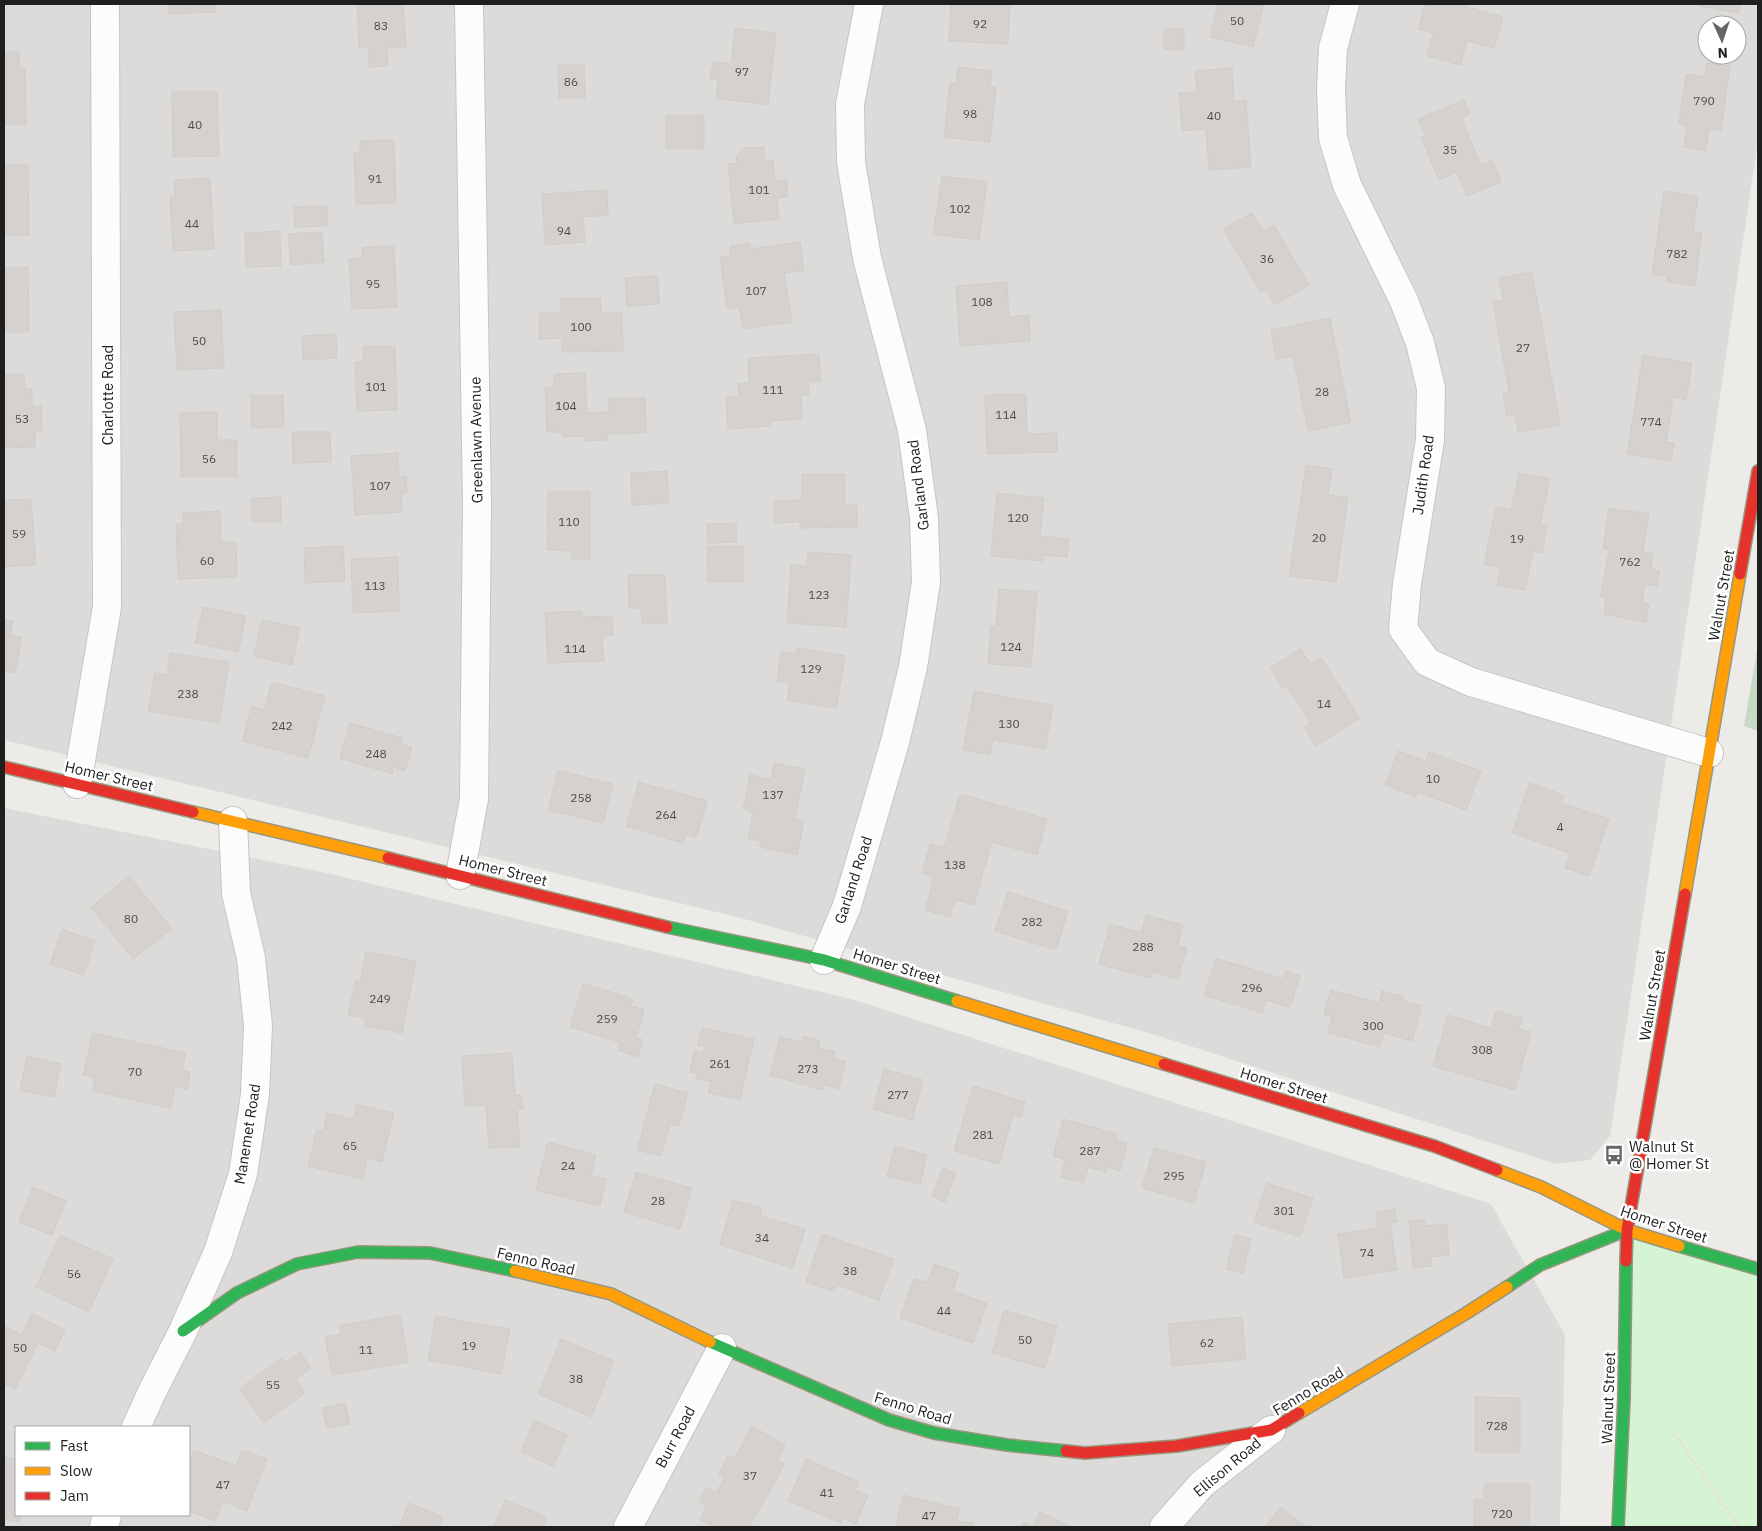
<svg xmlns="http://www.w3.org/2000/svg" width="1762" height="1531" font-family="'IBM Plex Sans',sans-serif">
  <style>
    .residential { fill: #dcdbd9; fill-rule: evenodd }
    .cemetery { fill: #c5d9c5 }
    .park { fill: #d5f4d4 }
    .building { fill: #d4d1cf; stroke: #d0cdc9 }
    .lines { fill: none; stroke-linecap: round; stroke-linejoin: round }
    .street-casing { stroke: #c6c5c4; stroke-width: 30 }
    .fast-casing { stroke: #97977e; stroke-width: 14 }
    .slow-casing { stroke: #97977e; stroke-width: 14 }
    .jam-casing { stroke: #97977e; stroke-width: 14 }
    .path { stroke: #ecdbd9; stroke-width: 3; stroke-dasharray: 2.5 2.5; stroke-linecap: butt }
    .street { stroke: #fcfcfc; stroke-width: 28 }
    .fast { stroke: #30b455; stroke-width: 11 }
    .slow { stroke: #ff9f0a; stroke-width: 11 }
    .jam { stroke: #e5322d; stroke-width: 11 }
    .labels { text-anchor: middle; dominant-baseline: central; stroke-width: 5; stroke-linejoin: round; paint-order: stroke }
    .number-label { font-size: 12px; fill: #4c4c4b }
    .street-label { font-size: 15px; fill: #1f1f1f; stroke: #fff }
    .poi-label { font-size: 15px; fill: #1f1f1f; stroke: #fff; text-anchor: start }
  </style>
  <rect width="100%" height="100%" fill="#edebe8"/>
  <!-- residential -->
  <path class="residential" d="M4 4H1758V140L1610 1136 1590 1160 1556 1164 1159 1036 741 918 4 740ZM1707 25H1737V55H1707Z
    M4 808 318 871 851 999 1491 1204 1565 1335 1560 1527H4ZM16 1427H189V1515H16Z"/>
  <!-- cemetery -->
  <path class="cemetery" d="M1758 645V731L1744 726Z"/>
  <!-- park -->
  <path class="park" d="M1627 1230 1758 1269V1527H1618Z"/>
  <!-- building -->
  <path class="building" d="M169 4H216V12L169 14Z
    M357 4H403L406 47 387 48 388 66 369 67 368 47H359Z
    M951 4H1010L1008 44 949 41Z
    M1218 4H1264L1253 47 1210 37Z
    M1425 4H1468L1467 7 1503 17 1494 48 1467 41 1461 65 1427 56 1433 33 1418 29Z
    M1698 4H1741L1739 13 1698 6Z
    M735 28 776 33 768 105 716 98 718 80 710 79 713 62 731 64Z
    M1164 29H1184V50L1164 49Z
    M4 52H19V68H25L26 125H4Z
    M1707 63 1730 66 1721 130 1709 129 1706 151 1684 147 1687 125 1679 124 1686 74 1705 77Z
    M558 65H584L585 98H559Z
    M958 67 992 71 990 87 996 88 990 142 944 137 950 83 956 84Z
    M1232 68 1234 102 1246 100 1251 167 1209 170 1206 129 1182 131 1179 93 1197 92 1195 71Z
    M172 92H217L219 156 173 157Z
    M1464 100 1470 114 1461 118 1481 165 1492 160 1501 182 1467 196 1457 172 1439 180 1421 137 1425 135 1418 119Z
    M666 115H704V149H666Z
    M394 140 396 203 356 204 354 153H360V141Z
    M764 147V160H773L775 181 787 180V197L777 198 779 219 734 224 728 164 737 163 736 156 744 148Z
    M4 165H28L29 235H4Z
    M942 176 987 182 979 240 933 234Z
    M210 178 214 249 173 251 170 196H175L174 180Z
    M607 190 608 215 583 217 585 242 545 245 542 194Z
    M1664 191 1698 196 1693 231 1702 233 1695 286 1666 281 1667 276 1652 274Z
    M327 206 328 226 295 227 294 207Z
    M1252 213 1263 231 1274 225 1309 285 1275 305 1266 289 1261 293 1223 229Z
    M280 231 281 266 246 267 245 233Z
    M322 232 324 262 291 265 288 234Z
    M800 242 804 270 784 273 792 322 743 329 739 307 727 309 720 257 731 255 730 246 750 243V249Z
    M394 246 397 307 352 309 349 259 363 258 362 247Z
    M4 267H28L29 332H4Z
    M1532 272 1560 425 1518 432 1515 414 1507 416 1503 394 1509 392 1493 301 1503 300 1499 278Z
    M658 276 659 304 627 306 625 278Z
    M1007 282 1009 317 1029 315 1030 341 960 346 956 286Z
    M561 298H601V313H622L623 351 562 352V338L539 339V313H561Z
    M221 310 224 368 177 370 174 312Z
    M1330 318 1351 422 1308 431 1293 356 1276 360 1271 330Z
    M336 334 337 358 303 360 302 336Z
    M395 346 397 410 357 411 355 362 363 361V347Z
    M819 354 821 381H808L809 394 801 395 802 419 771 421V426L728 429 726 397 739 396 738 384 749 383 748 358Z
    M1643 355 1692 363 1686 400 1673 397 1666 442 1674 443 1671 461 1627 454Z
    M585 373 587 413 609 412 608 398H645L646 433 607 434 608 440 585 441V436L563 437V432H547L545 387H554V374Z
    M24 374 25 389H32V406H41L42 430 35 431V447L4 448V375Z
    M1026 394 1027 434 1057 433V452L987 454 985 395Z
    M251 395H283L284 427 251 428Z
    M217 412V440H237V477H181L180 413Z
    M292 432H330L331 462 293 463Z
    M398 453 399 477 406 476 407 493H401L402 512 355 515 351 456Z
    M1306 465 1332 469 1328 494 1348 498 1336 582 1289 576Z
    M667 471 669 503 632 505 631 473Z
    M1519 473 1550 479 1540 524 1547 525 1542 553 1533 551 1525 590 1497 585 1501 567 1484 564 1496 506 1511 510Z
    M802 474H845V505H857V527L800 528V522L774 523V501L802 500Z
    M548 492H590V559H572V551L547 550Z
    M997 493 1044 498 1040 536 1069 539 1067 557 1043 555 1042 561 991 556Z
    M281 497V522H252V498Z
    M31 499 36 565 4 567V500Z
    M1609 508 1649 514 1643 552 1653 554 1651 569 1660 571 1657 586 1645 584 1642 602 1649 604 1646 622 1604 614 1606 598 1601 597 1609 550 1603 548Z
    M220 511 221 542H236L237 577 178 579 176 524H183V513Z
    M736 523 737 542 708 543 707 524Z
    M343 546 345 581 305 583 304 548Z
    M743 546V582H708L707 547Z
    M808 552 851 555 846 627 787 623 791 565 807 566Z
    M398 557 399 611 353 613 351 559Z
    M628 575H665L667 623 642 624 641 608H629Z
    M999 589 1037 592 1031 667 988 664 991 626 996 627Z
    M203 607 246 616 238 652 195 643Z
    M582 611V617L612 616 613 635 602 636 604 661 548 663 545 613Z
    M4 619 13 621 10 635 22 637 15 673 4 671Z
    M262 620 300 628 292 665 254 656Z
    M797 648 845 656 836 708 787 700 790 683 777 681 781 652 795 654Z
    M1300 649 1311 664 1321 658 1360 718 1316 746 1304 727 1311 723 1287 686 1283 689 1270 668Z
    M170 653 229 662 219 723 148 711 155 673 167 675Z
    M272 682 325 696 308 758 242 741 252 706 264 710Z
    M974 691 1053 705 1045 749 993 740 990 755 963 750Z
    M350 723 402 738 401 744 412 747 405 771 393 767 392 774 340 758Z
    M1398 751 1426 761 1429 752 1481 771 1466 810 1418 792 1416 797 1385 785Z
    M774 763 805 769 795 819 804 821 797 855 760 847 761 841 748 838 753 812 743 809 750 775 771 779Z
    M558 770 613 784 603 823 548 810Z
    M639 782 707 801 696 838 686 835 683 843 626 826Z
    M1529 783 1564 795 1561 803 1609 819 1589 876 1565 868 1570 853 1512 833Z
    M960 794 1047 819 1037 855 992 842 974 905 955 900 950 917 925 910 934 877 922 873 930 844 944 848Z
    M129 876 172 929 133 959 91 907Z
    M1008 892 1068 911 1056 950 995 931Z
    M1146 915 1183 925 1178 945 1187 948 1178 979 1152 972 1150 978 1099 964 1110 924 1141 933Z
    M62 929 95 941 84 975 50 964Z
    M366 952 416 961 402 1033 364 1026 366 1019 348 1015 355 981 360 982Z
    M1216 958 1283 979 1285 971 1300 976 1290 1007 1266 1000 1262 1013 1204 995Z
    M583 983 633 999 631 1006 644 1010 636 1038 643 1040 638 1057 618 1050 620 1042 570 1027Z
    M1331 990 1379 1003 1382 991 1404 997 1403 1001 1422 1006 1412 1041 1384 1033 1380 1047 1328 1033 1332 1016 1324 1015Z
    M1496 1011 1522 1018 1519 1028 1531 1032 1515 1090 1433 1066 1448 1015 1491 1028Z
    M702 1028 754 1039 740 1099 708 1093 711 1081 696 1079 698 1073 690 1072 694 1051 703 1053 705 1046H698Z
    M93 1033 186 1053 182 1070 190 1072 187 1089 175 1086 171 1108 92 1091 95 1078 83 1075Z
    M803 1036 820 1041 818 1048 835 1052 833 1058 846 1061 839 1089 824 1084 822 1090 770 1075 780 1037 801 1042Z
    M512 1053 515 1096 521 1095 523 1109H517L520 1147 489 1148 486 1105 465 1106 462 1056Z
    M27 1056 61 1064 54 1097 20 1090Z
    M884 1069 923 1080 912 1120 873 1109Z
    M655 1084 688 1093 679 1126 670 1124 661 1156 637 1150Z
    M973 1086 1025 1102 1021 1117 1013 1115 999 1164 954 1151Z
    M357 1104 394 1113 382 1162 367 1158 363 1179 308 1166 317 1130 323 1131 327 1113 353 1119Z
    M1063 1119 1117 1134 1115 1140 1127 1143 1120 1171 1107 1167 1106 1172 1088 1167 1084 1183 1061 1177 1065 1160 1053 1156Z
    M548 1142 596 1155 591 1176 606 1179 600 1206 536 1190Z
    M895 1146 927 1155 920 1184 887 1176Z
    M1154 1148 1206 1162 1194 1203 1142 1188Z
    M943 1168 956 1173 945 1202 932 1196Z
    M636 1172 692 1188 680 1229 624 1212Z
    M1267 1183 1313 1198 1300 1237 1254 1222Z
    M33 1187 66 1201 52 1235 19 1222Z
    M733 1200 762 1208 760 1216 805 1229 793 1268 720 1245Z
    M1395 1209 1397 1222 1390 1223 1397 1270 1344 1278 1338 1234 1378 1228 1376 1212Z
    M1424 1220 1425 1226 1447 1224 1449 1255 1431 1257 1432 1266 1413 1268 1409 1221Z
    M822 1234 894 1259 879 1300 837 1285 834 1291 806 1282Z
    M60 1235 113 1259 89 1312 36 1287Z
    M1235 1235 1251 1239 1243 1273 1226 1269Z
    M934 1264 959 1273 953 1291 987 1303 973 1343 900 1318 914 1278 927 1283Z
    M1004 1310 1057 1326 1045 1368 992 1353Z
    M32 1313 65 1330 55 1351 38 1343 15 1389 4 1384V1326L22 1335Z
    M400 1315 408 1362 332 1375 325 1337 341 1334 339 1326Z
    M436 1316 510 1329 501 1374 428 1360Z
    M1242 1317 1246 1359 1172 1366 1168 1324Z
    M561 1339 614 1361 591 1417 538 1394Z
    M300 1352 311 1368 296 1379 305 1393 264 1423 239 1389 281 1358 285 1363Z
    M1475 1397 1520 1398V1452H1475Z
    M345 1403 350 1424 327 1428 322 1408Z
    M534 1420 567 1435 553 1466 521 1452Z
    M752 1426 785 1445 777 1460 785 1464 749 1527H712L713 1526 700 1520 707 1506 699 1502 706 1488 716 1493 725 1477 719 1474 728 1456 734 1459Z
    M194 1450 236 1466 242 1450 267 1459 247 1511 223 1501 215 1521 189 1511V1463Z
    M4 1457 16 1459V1515H21L20 1522 4 1519Z
    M806 1459 859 1482 855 1490 868 1495 856 1524 843 1518 841 1523 788 1501Z
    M1484 1484H1530L1529 1527H1474V1499H1484Z
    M903 1495 960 1509 957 1521 973 1523V1527H896Z
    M505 1500 547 1517 542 1527H494Z
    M409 1503 443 1517 439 1527H399Z
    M1280 1507 1307 1527H1265Z
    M1040 1512 1072 1527H1020L1023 1522 1033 1526Z"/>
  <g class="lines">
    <defs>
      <path id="street" d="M1345 4 1333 48 1331 88 1333 138 1347 185 1404 301 1420 343 1431 388 1430 440 1407 584 1403 629 1427 662 1471 682 1709 753
        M77 784 107 607 105 4
        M460 875 474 799 477 505 469 4
        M824 960 847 906 895 742 913 667 926 582 924 518 912 430 867 258 851 162 850 104 869 4
        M136 1427 152 1392 183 1331 218 1252 243 1174 255 1094 258 1026 251 958 236 893 233 821
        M104 1527 107 1515
        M628 1527 722 1348
        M1164 1527 1202 1484 1271 1430"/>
      <path id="fast" d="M667 927 824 960 957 1001
        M1679 1246 1758 1269
        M1507 1287 1540 1265 1627 1230
        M183 1331 237 1293 297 1264 358 1252 430 1253 515 1271
        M710 1342 889 1420 934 1433 1007 1445 1066 1451
        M1618 1527 1624 1398 1626 1261"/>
      <path id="slow" d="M193 812 388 858
        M1685 894 1740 574
        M957 1001 1164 1064
        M1497 1170 1541 1187 1627 1230 1679 1246
        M515 1271 611 1294 710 1342
        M1299 1413 1465 1314 1507 1287"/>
      <path id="jam" d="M1740 574 1758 471
        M4 767 193 812
        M388 858 667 927
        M1164 1064 1434 1146 1497 1170
        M1626 1261 1627 1230 1685 894
        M1066 1451 1085 1453 1177 1446 1271 1430 1299 1413"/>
    </defs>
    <!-- street casing -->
    <use href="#street" class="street-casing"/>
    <!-- fast casing -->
    <use href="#fast" class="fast-casing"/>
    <!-- slow casing -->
    <use href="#slow" class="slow-casing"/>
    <!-- jam casing -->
    <use href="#jam" class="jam-casing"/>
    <!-- path -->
    <path class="path" d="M1674 1434 1739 1527"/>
    <!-- street -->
    <use href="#street" class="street"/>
    <!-- fast -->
    <use href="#fast" class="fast"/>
    <!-- slow -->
    <use href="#slow" class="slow"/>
    <!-- jam -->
    <use href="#jam" class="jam"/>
  </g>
  <!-- icons -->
  <defs>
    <symbol id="bus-bare" viewBox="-9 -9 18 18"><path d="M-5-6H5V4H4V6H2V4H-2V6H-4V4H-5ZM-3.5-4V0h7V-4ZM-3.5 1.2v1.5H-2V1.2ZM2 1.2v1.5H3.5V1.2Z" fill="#676665" stroke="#fff" stroke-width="2.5" paint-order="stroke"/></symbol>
  </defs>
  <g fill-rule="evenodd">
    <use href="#bus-bare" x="1600" y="1141" width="28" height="28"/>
  </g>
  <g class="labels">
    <!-- number labels -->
    <g class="number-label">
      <text x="1237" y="20">50</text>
      <text x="980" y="23">92</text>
      <text x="381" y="25">83</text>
      <text x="742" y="71">97</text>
      <text x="571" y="81">86</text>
      <text x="1704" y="100">790</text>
      <text x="970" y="113">98</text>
      <text x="1214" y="115">40</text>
      <text x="195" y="124">40</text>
      <text x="1450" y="149">35</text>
      <text x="375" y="178">91</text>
      <text x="759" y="189">101</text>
      <text x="960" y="208">102</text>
      <text x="192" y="223">44</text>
      <text x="564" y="230">94</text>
      <text x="1677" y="253">782</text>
      <text x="1267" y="258">36</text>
      <text x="373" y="283">95</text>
      <text x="756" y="290">107</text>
      <text x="982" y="301">108</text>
      <text x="581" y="326">100</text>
      <text x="199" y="340">50</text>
      <text x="1523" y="347">27</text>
      <text x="376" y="386">101</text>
      <text x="773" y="389">111</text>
      <text x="1322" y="391">28</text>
      <text x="566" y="405">104</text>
      <text x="1006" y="414">114</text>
      <text x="22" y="418">53</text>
      <text x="1651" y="421">774</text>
      <text x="209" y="458">56</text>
      <text x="380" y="485">107</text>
      <text x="1018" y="517">120</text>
      <text x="569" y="521">110</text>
      <text x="19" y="533">59</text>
      <text x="1319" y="537">20</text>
      <text x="1517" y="538">19</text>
      <text x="207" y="560">60</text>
      <text x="1630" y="561">762</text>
      <text x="375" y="585">113</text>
      <text x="819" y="594">123</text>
      <text x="1011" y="646">124</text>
      <text x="575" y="648">114</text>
      <text x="811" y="668">129</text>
      <text x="188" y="693">238</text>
      <text x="1324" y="703">14</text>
      <text x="1009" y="723">130</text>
      <text x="282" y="725">242</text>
      <text x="376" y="753">248</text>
      <text x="1433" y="778">10</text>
      <text x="773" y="794">137</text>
      <text x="581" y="797">258</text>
      <text x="666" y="814">264</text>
      <text x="1560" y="826">4</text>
      <text x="955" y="864">138</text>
      <text x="131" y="918">80</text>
      <text x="1032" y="921">282</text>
      <text x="1143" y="946">288</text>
      <text x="1252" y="987">296</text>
      <text x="380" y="998">249</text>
      <text x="607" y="1018">259</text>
      <text x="1373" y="1025">300</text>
      <text x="1482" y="1049">308</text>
      <text x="720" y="1063">261</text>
      <text x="808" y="1068">273</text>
      <text x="135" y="1071">70</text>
      <text x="898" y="1094">277</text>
      <text x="983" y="1134">281</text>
      <text x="350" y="1145">65</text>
      <text x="1090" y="1150">287</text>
      <text x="568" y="1165">24</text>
      <text x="1174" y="1175">295</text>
      <text x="658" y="1200">28</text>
      <text x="1284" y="1210">301</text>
      <text x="762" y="1237">34</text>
      <text x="1367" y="1252">74</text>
      <text x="850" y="1270">38</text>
      <text x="74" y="1273">56</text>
      <text x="944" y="1310">44</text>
      <text x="1025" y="1339">50</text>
      <text x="1207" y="1342">62</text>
      <text x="469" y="1345">19</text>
      <text x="20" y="1347">50</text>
      <text x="366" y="1349">11</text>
      <text x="576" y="1378">38</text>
      <text x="273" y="1384">55</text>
      <text x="1497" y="1425">728</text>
      <text x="750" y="1475">37</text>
      <text x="223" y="1484">47</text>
      <text x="827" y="1492">41</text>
      <text x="1502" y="1513">720</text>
      <text x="929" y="1515">47</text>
    </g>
    <!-- street labels -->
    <g class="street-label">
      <text transform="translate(107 395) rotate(-90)">Charlotte Road</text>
      <text transform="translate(476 440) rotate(-91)">Greenlawn Avenue</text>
      <text transform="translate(1423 475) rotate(-82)">Judith Road</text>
      <text transform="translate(918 485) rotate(-97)">Garland Road</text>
      <text transform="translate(1721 595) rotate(-80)">Walnut Street</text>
      <text transform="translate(109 776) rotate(13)">Homer Street</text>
      <text transform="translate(503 870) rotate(14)">Homer Street</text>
      <text transform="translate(853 880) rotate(-72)">Garland Road</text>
      <text transform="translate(897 966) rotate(17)">Homer Street</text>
      <text transform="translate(1652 995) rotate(-80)">Walnut Street</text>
      <text transform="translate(1284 1085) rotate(17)">Homer Street</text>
      <text transform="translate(247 1134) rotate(-81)">Manemet Road</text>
      <text transform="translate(1664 1224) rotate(18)">Homer Street</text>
      <text transform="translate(536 1261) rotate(13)">Fenno Road</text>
      <text transform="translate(1308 1391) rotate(-31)">Fenno Road</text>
      <text transform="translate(1608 1398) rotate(-88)">Walnut Street</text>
      <text transform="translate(913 1408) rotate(17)">Fenno Road</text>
      <text transform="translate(675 1437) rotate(-62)">Burr Road</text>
      <text transform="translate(1227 1467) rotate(-40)">Ellison Road</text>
    </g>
    <!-- poi labels -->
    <g class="poi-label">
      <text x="1629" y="1146">Walnut St<tspan x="1629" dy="17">@ Homer St</tspan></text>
    </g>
  </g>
  <!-- border -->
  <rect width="1762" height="1531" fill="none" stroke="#1f1f1f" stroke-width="10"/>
  <!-- legend -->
  <rect x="15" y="1426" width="175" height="90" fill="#ffffff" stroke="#a5a5a5"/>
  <rect x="25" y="1442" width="25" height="8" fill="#30b455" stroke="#a5a5a5"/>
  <text x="60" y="1451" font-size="15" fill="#1f1f1f">Fast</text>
  <rect x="25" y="1467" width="25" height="8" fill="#ff9f0a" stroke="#a5a5a5"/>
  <text x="60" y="1476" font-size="15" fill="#1f1f1f">Slow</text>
  <rect x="25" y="1492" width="25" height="8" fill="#e5322d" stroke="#a5a5a5"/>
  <text x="60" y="1501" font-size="15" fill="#1f1f1f">Jam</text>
  <!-- north arrow -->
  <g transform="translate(1722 40) rotate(177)"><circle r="24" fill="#ffffff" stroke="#a5a5a5"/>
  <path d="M0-4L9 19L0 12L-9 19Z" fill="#676665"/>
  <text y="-8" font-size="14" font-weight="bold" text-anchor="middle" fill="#1f1f1f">N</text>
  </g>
</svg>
